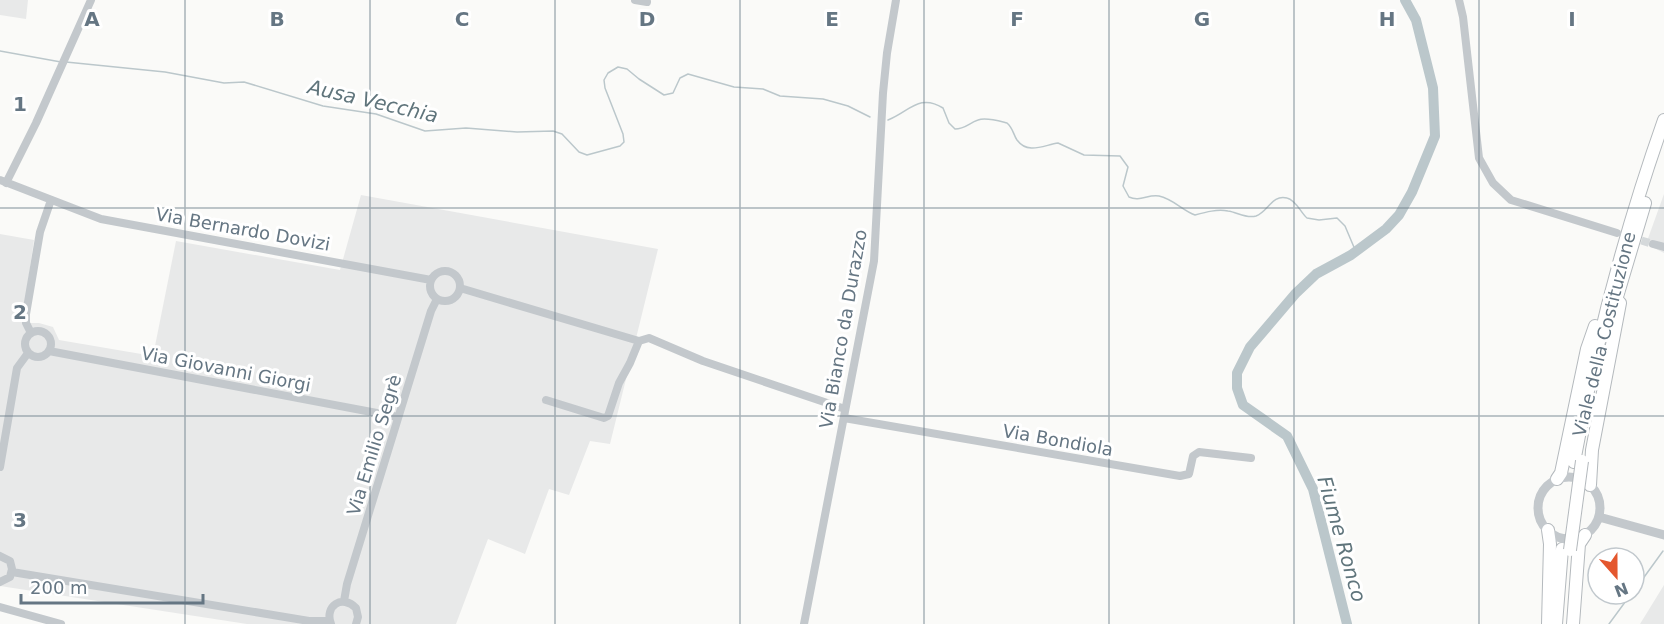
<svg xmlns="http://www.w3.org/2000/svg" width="1664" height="624" font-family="'DejaVu Sans',sans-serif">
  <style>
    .built { fill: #e8e9e9 }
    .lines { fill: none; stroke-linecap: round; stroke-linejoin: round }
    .stream { stroke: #bbc7cb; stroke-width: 1.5 }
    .river { stroke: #bbc7cb; stroke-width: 10 }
    .minor-tunnel { stroke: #d5d9db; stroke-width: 8; stroke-dasharray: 8 4; stroke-linecap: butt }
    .trunk-casing { stroke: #b4b9bd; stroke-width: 14 }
    .minor { stroke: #c3c8cc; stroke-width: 8 }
    .tertiary { stroke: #c3c8cc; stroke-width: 9 }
    .trunk { stroke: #fff; stroke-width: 12 }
    .trunk-bridge-casing { stroke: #b4b9bd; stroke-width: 14; stroke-linecap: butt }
    .trunk-bridge { stroke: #fff; stroke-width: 12 }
    .grid { fill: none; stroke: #657683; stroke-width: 1.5; stroke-opacity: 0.55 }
    .labels { text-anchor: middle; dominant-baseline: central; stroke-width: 6; stroke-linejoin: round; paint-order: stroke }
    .street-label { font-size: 18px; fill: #657683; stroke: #fff }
    .water-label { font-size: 20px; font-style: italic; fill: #60757c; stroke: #fff }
    .grid-label { font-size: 20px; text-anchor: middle; font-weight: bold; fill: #657683; stroke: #fff; stroke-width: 6; stroke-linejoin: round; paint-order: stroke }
  </style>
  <rect width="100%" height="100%" fill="#fafaf8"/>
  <!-- built -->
  <path class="built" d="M0 0H28L26 19 0 15Z
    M1664 194V253L1646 244Z
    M361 195 658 249 610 444 590 441 569 495 549 489 525 554 488 539 456 624H247L0 586V234L34 240 22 323H39L53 327 59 340 153 356 176 241 340 270Z
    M1664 585V624H1640Z"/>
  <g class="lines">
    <!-- stream -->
    <path class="stream" d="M0 51 61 62
      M66 62 165 72 224 83 244 82 323 106 376 114 425 131 466 128 517 132 553 131 562 134 579 152 587 155 620 146 624 142 623 134 605 88 604 80 608 73 618 67 627 69 639 79 664 95 673 93 680 78 688 74 734 87 763 89 780 96 823 99 848 106 870 117
      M888 120C909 112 919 93 943 108L949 123 955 129C965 129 969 123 978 120 986 117 999 121 1007 123 1013 128 1013 134 1017 140 1028 155 1044 145 1058 143L1084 155 1120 156 1128 167 1123 186 1129 197C1140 202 1148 194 1159 196 1173 199 1182 210 1195 215 1206 212 1217 209 1228 211 1237 212 1246 219 1256 216 1268 212 1272 194 1287 198 1296 200 1301 213 1307 218L1319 220 1337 218 1345 226 1356 252
      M1634 591 1663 551
      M1609 624 1631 594"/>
    <!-- river -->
    <path class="river" d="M1347 624 1313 489 1287 436 1243 405 1237 388V373L1250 347 1296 293 1316 274 1351 255 1386 229 1399 215 1412 192 1435 136 1433 88 1416 20 1405 0"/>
    <!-- minor-tunnel -->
    <path class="minor-tunnel" d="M1630 237 1653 244"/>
    <defs>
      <path id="trunk" d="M1613 310 1645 203
        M1574 462C1595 344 1624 233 1664 120
        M1557 479 1561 473 1587 349 1595 326
        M1590 485 1592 450 1620 303
        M1548 624 1550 544 1548 530
        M1556 624 1562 549
        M1573 624 1579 544 1585 535"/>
    </defs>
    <!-- trunk casing -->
    <use href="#trunk" class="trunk-casing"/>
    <!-- minor -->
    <path class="minor" d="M635 0 647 2
      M1459 0 1463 17 1479 158 1493 183 1511 200 1617 233
      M0 180 101 219 431 280
      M6 183 36 123 91 0
      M1653 244 1664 247
      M430 286a15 15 0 1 1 30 0a15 15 0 1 1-30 0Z
      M460 288 639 341
      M25 344a13 13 0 1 1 26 0a13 13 0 1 1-26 0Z
      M31 333 26 323V314L40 232 51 200
      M49 351 398 417
      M546 400 604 418 608 416 619 383 630 363 639 341 649 338 703 361 845 409
      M844 418 1180 476 1189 474 1193 456 1199 452 1251 458
      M0 467 17 368 28 353
      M0 556 10 561 12 569 10 577 0 582
      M12 572 309 621H329
      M344 601 347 584 431 311 437 299
      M0 607 61 624
      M331 624C324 606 342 594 356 608L358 617 356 624
      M804 624 874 261 883 93 887 53 896 0"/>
    <!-- tertiary -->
    <path class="tertiary" d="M1538 508a31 31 0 1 1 62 0a31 31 0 1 1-62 0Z
      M1599 517 1664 535"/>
    <!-- trunk -->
    <use href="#trunk" class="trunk"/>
    <defs>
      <path id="trunk-bridge" d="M1570 550 1582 461"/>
    </defs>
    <!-- trunk-bridge casing -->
    <use href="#trunk-bridge" class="trunk-bridge-casing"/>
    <!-- trunk-bridge -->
    <use href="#trunk-bridge" class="trunk-bridge"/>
  </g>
  <!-- grid -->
  <path class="grid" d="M185 0V624M370 0V624M555 0V624M740 0V624M924 0V624M1109 0V624M1294 0V624M1479 0V624M0 208H1664M0 416H1664"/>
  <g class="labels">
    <!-- street labels -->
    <g class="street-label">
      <text transform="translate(243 229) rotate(10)">Via Bernardo Dovizi</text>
      <text transform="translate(843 329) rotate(-80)">Via Bianco da Durazzo</text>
      <text transform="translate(1604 334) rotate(-76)">Viale della Costituzione</text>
      <text transform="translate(226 369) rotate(11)">Via Giovanni Giorgi</text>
      <text transform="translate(1058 440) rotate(10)">Via Bondiola</text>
      <text transform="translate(374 445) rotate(-73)">Via Emilio Segrè</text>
    </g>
    <!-- water labels -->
    <g class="water-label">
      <text transform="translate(373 101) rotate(13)">Ausa Vecchia</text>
      <text transform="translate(1342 539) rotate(74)">Fiume Ronco</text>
    </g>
  </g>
  <g class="grid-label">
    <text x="92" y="26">A</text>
    <text x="277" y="26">B</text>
    <text x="462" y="26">C</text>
    <text x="647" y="26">D</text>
    <text x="832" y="26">E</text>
    <text x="1017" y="26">F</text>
    <text x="1202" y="26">G</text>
    <text x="1387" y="26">H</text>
    <text x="1572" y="26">I</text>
    <text x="20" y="111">1</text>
    <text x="20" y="319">2</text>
    <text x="20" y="527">3</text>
  </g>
  <!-- north arrow -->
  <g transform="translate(1616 576) rotate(159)"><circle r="28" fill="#ffffff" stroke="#c1c8cd" stroke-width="1.5"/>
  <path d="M0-4.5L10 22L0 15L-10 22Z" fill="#e4572e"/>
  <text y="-9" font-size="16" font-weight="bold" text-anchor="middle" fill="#657683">N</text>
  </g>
  <!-- scale -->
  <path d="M21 594v9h182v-9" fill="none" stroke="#657683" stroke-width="3"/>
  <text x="30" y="594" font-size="18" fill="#657683" stroke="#ffffff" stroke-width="4.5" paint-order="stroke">200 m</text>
</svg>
